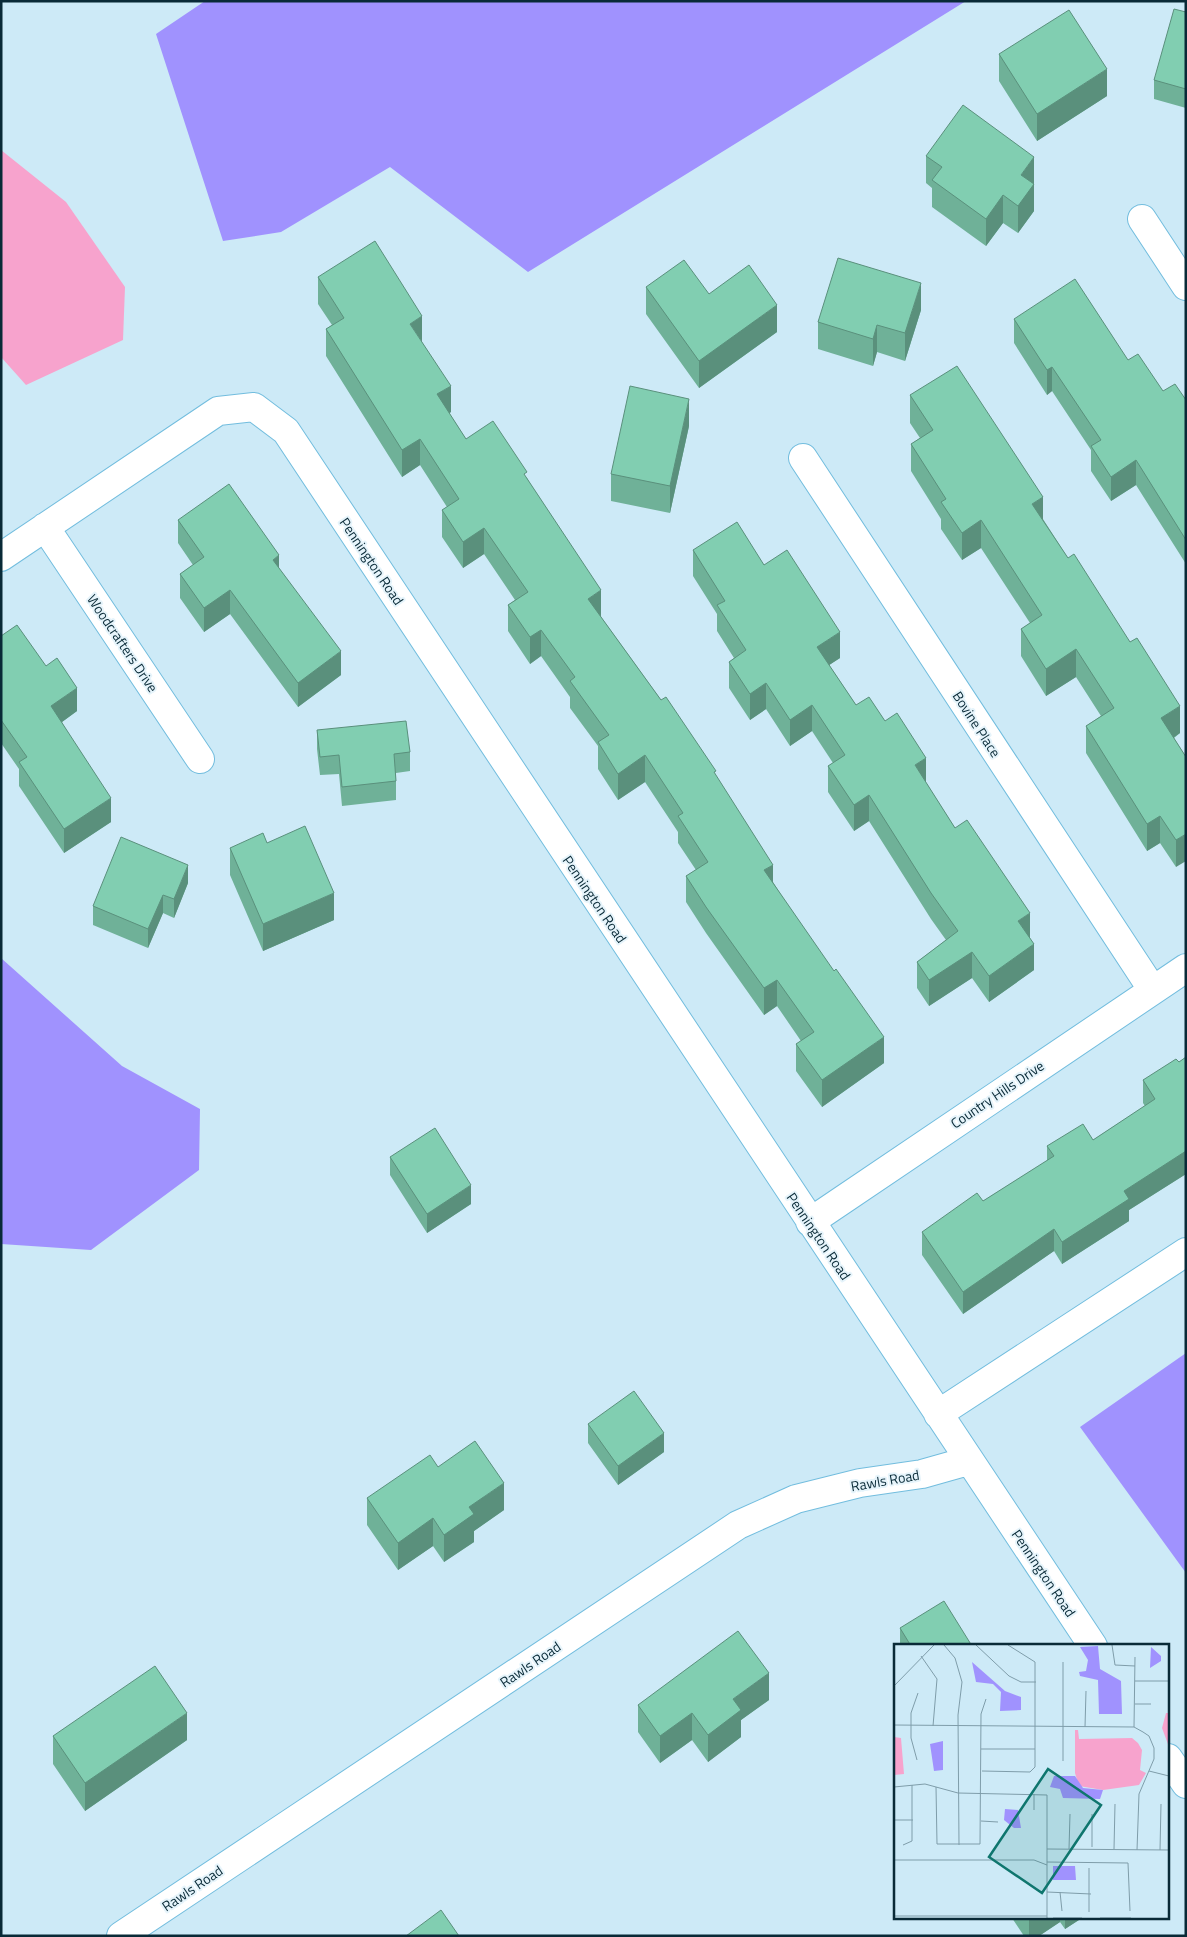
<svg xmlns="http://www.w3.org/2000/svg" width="1187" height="1937" font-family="'Titillium Web',sans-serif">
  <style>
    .green { fill: #f7a3cd }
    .water { fill: #a092fe }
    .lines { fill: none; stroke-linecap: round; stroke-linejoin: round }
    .street-casing { stroke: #72bdde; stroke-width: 30 }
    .street { stroke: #fff; stroke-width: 28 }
    .wall { fill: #6fb198 }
    .shaded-wall { fill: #5a907c }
    .building { fill: #81ceb1; stroke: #5a907c }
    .labels { text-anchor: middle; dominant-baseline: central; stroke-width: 4; stroke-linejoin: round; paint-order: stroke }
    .street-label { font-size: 14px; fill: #092a37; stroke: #e6f4fb }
    .inset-road { fill: none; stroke: #7f9daa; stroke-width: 1 }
    .view { fill: #0f766e; fill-opacity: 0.15; stroke: #0f766e; stroke-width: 2.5 }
    .inset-edge { fill: none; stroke: #092a37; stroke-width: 2.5 }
  </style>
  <rect width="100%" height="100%" fill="#cdeaf7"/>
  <!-- green -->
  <path class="green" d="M1 150 66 202 125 287 123 340 26 385 1 357Z"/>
  <!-- water -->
  <path class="water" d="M205 1H966L528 272 390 167 281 232 223 241 156 34Z
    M1 958 122 1066 200 1109 199 1170 91 1250 1 1244Z
    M1186 1353V1573L1080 1427Z"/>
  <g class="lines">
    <defs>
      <path id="street" d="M1142 219 1186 286
        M803 458 1152 989
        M45 527 200 759
        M1 557 218 411 254 407 286 431 1093 1646
        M810 1222 1186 968
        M938 1414 1186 1252
        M1168 1758 1186 1784
        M121 1936 738 1525 796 1499 860 1483 922 1474 968 1461"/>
    </defs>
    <!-- street casing -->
    <use href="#street" class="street-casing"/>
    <!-- street -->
    <use href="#street" class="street"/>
  </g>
  <!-- wall -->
  <path class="wall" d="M1186 12V108L1154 99V80Z
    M999 54 1107 96 1037 141 999 81Z
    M926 156 1034 184V211L1018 233 1003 223 986 246 932 207V188L926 183Z
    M318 277 422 342 451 412 449 413 466 439 527 478 601 616V617L716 776 773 882 884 1063 822 1107 796 1071V1044L801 1041 777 1006 764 1015 706 933 686 902V876L696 870 678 843V832L645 782 618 800 598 769V746L570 708V697L541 656 530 664 508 631V605L515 600 484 554 463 568 442 537V510L447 507 420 465 402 477 326 356V329L332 325 318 304Z
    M646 287 709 294 777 332 699 388 646 314Z
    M921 310 905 361 877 352 873 366 818 349V322Z
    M1014 319 1128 360 1163 391 1186 400V564L1136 485 1111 501 1091 471V450L1052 391 1047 395 1014 343Z
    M910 395 1043 519 1180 733 1174 738 1186 757 1176 867 1160 843 1147 851 1086 753V726L1101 716 1076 677 1046 696 1021 656V629L1030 623 981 548 962 560 941 529V519L911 471V444L920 438 910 423Z
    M689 426 670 513 611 501V474Z
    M178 520 279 568 341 675 298 707 230 614 204 632 180 598V574L193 565 178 543Z
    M693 550 764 565 840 658 829 665 856 705 926 783 955 828 1030 938 1034 970 989 1002 972 978 929 1006 917 988V962L946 940 931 919 869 821 854 831 828 792V766L833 763 812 731 790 746 766 709 750 720 729 688V662L734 658 717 631V614L693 576Z
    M1 636 77 711 62 722 111 822 64 853 19 786V769L1 743Z
    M317 730 410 752V771L396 773V800L342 806 339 774 320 775 317 749Z
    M267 843 334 920 263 951 230 875V848Z
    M188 883 174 918 163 913 148 948 93 925V906Z
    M1186 1057V1174L1129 1210V1221L1062 1264 1054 1251 963 1314 922 1255V1232L983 1201 1047 1161V1146L1093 1140 1145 1106 1143 1103V1080L1179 1062Z
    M390 1157 471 1204 427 1233 390 1175Z
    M588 1424 664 1452 618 1485 588 1443Z
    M438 1467 504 1510 474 1531V1542L444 1562 433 1546 398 1570 367 1525V1498Z
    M900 1628 972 1646H900Z
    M769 1700 741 1720V1737L708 1762 692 1740 660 1763 638 1732V1705Z
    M53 1736 187 1740 85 1811 53 1764Z
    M1012 1918H1082L1065 1929 1060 1922 1039 1936H1024Z"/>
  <!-- shaded-wall -->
  <path class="shaded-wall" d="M1107 69V96L1037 141V114Z
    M1034 157V211L1018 233V206L1021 175Z
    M1003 195V223L986 246V219Z
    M921 283V310L905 361V333Z
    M777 305V332L699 388V361Z
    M422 316V342L410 324Z
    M877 325V352L873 366V339Z
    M1052 367V391L1047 395V370Z
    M451 386V412L437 421V394Z
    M689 399V426L670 513V486Z
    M420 439V465L402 477V450Z
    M1136 460V485L1111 501V477Z
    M1043 497V525L1032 504Z
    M981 520V548L962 560V533Z
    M484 528V554L463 568V542Z
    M279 555V579L273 560Z
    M230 590V614L204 632V608Z
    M601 590V616L588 625V599Z
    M541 630V656L530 664V637Z
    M840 632V658L817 673V647Z
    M1076 649V677L1046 696V669Z
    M341 651V675L298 707V683Z
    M766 683V709L750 720V694Z
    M77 688V711L51 730V706Z
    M812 705V731L790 746V720Z
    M1180 706V733L1161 746V718Z
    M645 755V782L618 800V774Z
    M926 758V784L915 765Z
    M869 795V821L854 831V805Z
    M111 798V822L64 853V829Z
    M1160 816V843L1147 851V824Z
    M1186 834V861L1176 867V840Z
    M188 865V883L174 918V899Z
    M773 865V891L764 870Z
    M334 893V920L263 951V924Z
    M163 895V913L148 948V929Z
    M1030 913V939L1018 921Z
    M1034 944V970L989 1002V976Z
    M972 952V978L929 1006V980Z
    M777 980V1006L764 1015V988Z
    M884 1037V1063L822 1107V1080Z
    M1186 1151V1174L1129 1210V1221L1062 1264V1242L1124 1191Z
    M471 1185V1204L427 1233V1214Z
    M1054 1229V1251L963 1314V1292Z
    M664 1433V1452L618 1485V1466Z
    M504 1483V1510L474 1531V1542L444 1562V1535L469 1507Z
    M433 1518V1546L398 1570V1543Z
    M769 1673V1700L741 1720V1737L708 1762V1735L733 1699Z
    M187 1713V1740L85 1811V1783Z
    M692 1713V1740L660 1763V1736Z
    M1029 1918H1060V1922L1039 1936H1029Z
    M1065 1918H1082L1065 1929Z"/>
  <!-- building -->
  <path class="building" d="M1174 9 1186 12V89L1154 80Z
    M1069 10 1107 69 1037 114 999 54Z
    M963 105 1034 157 1021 175 1034 184 1018 206 1003 195 986 219 932 180 942 167 926 156Z
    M375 241 422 316 410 324 451 386 437 394 466 439 493 421 527 472 524 474 601 590 588 599 661 700 666 697 716 771 714 772 773 865 764 870 834 971 836 969 884 1037 822 1080 796 1044 814 1032 777 980 764 988 706 907 686 876 708 862 678 816 683 813 645 755 618 774 598 742 609 735 570 681 575 677 541 630 530 637 508 605 528 592 484 528 463 542 442 510 459 499 420 439 402 450 326 329 344 318 318 277Z
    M838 258 921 283 905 333 877 325 873 339 818 322Z
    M684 260 709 294 749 265 777 305 699 361 646 287Z
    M1075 279 1128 360 1138 354 1163 391 1175 384 1186 400V540L1136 460 1111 477 1091 446 1101 440 1052 367 1047 370 1014 319Z
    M957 366 1043 497 1032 504 1068 558 1074 554 1130 642 1137 638 1180 706 1161 718 1186 757V834L1176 840 1160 816 1147 824 1086 726 1114 708 1076 649 1046 669 1021 629 1042 615 981 520 962 533 941 502 946 499 911 444 933 430 910 395Z
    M630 386 689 399 670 486 611 474Z
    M229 484 279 555 273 560 341 651 298 683 230 590 204 608 180 574 204 557 178 520Z
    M737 522 764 565 787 550 840 632 817 647 856 705 869 697 885 721 897 713 926 758 915 765 955 828 967 820 1030 913 1018 921 1034 944 989 976 972 952 929 980 917 962 958 931 931 893 869 795 854 805 828 766 845 755 812 705 790 720 766 683 750 694 729 662 746 650 717 605 725 601 693 550Z
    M17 625 46 666 57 658 77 688 51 706 111 798 64 829 19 762 27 757 1 720V636Z
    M406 721 410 752 394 754 396 781 342 787 339 755 320 757 317 730Z
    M305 826 334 893 263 924 230 848 263 833 267 843Z
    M121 837 188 865 174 899 163 895 148 929 93 906Z
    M1186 1057V1151L1124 1191 1129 1199 1062 1242 1054 1229 963 1292 922 1232 977 1193 983 1201 1054 1156 1047 1146 1083 1124 1093 1140 1155 1099 1143 1080 1176 1059 1179 1062Z
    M435 1128 471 1185 427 1214 390 1157Z
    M634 1391 664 1433 618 1466 588 1424Z
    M475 1441 504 1483 469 1507 474 1514 444 1535 433 1518 398 1543 367 1498 430 1455 438 1467Z
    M944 1601 972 1646H911L900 1628Z
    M738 1631 769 1673 733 1699 741 1710 708 1735 692 1713 660 1736 638 1705Z
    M155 1666 187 1713 85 1783 53 1736Z
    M441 1910 459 1936H406Z"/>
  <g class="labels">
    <!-- street labels -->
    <g class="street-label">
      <text transform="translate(372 561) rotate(56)">Pennington Road</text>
      <text transform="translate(123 643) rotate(56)">Woodcrafters Drive</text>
      <text transform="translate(977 724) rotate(57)">Bovine Place</text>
      <text transform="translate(595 899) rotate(56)">Pennington Road</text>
      <text transform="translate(997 1094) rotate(-34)">Country Hills Drive</text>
      <text transform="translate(819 1236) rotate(56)">Pennington Road</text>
      <text transform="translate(885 1480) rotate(-10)">Rawls Road</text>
      <text transform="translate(1044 1573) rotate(56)">Pennington Road</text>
      <text transform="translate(530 1664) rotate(-34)">Rawls Road</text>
      <text transform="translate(192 1888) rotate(-34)">Rawls Road</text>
    </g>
  </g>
  <!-- overview -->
  <g transform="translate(894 1644)">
    <rect width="275" height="275" fill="#cdeaf7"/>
    <path d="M272 69H275V103L268 84ZM181 86H184L185 95 238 94 244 99 248 106 246 126 252 129 245 141 209 146 185 142 181 129ZM0 93 7 94 10 130 0 131Z" fill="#f7a3cd"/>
    <path d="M204 2 206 25 227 37 228 70H205L204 36 186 32 185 28 192 27 194 16 186 3ZM257 3 267 12V17L256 24ZM78 18 111 47 127 53V66L106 67 107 48 99 40 82 38ZM49 97V126L40 127 36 100ZM160 132H181L189 144 209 146 206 155 169 154 166 145 156 143ZM111 165 124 166 127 184H120L110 176ZM159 222H181L182 236H159Z" fill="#a092fe"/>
    <path class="inset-road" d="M50 1 61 14 68 38 64 71 65 201M82 1 115 32 127 38H142M218 1 221 21 241 22M27 12 43 35 39 82M241 37H275M0 42 40 1M241 60H257M0 81 240 83 249 88 255 92 260 104V115L245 150 243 206M191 83 192 47M240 83 241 13M87 105H141M23 116 17 94V69L24 49M169 117V18M88 127 136 128 141 123V18L114 1M255 127 275 132M0 143 31 140 64 149 153 151V274M42 143 43 200H86L87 70 92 55M140 166V150M0 176H19M87 177 104 178M9 201 18 197V141M198 203V170M153 205 275 206M175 205 176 170M220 205 221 160M266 206 267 160M0 216H140L153 221M153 218 234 219 236 267M195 224V268M153 248 197 250M166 248 168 267M0 272H153M159 274H188M206 274H237"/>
    <path class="view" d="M154 125 207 161 148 249 95 213Z"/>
    <rect width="275" height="275" class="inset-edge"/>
  </g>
  <!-- border -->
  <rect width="1187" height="1937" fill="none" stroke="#092a37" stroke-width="5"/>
</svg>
